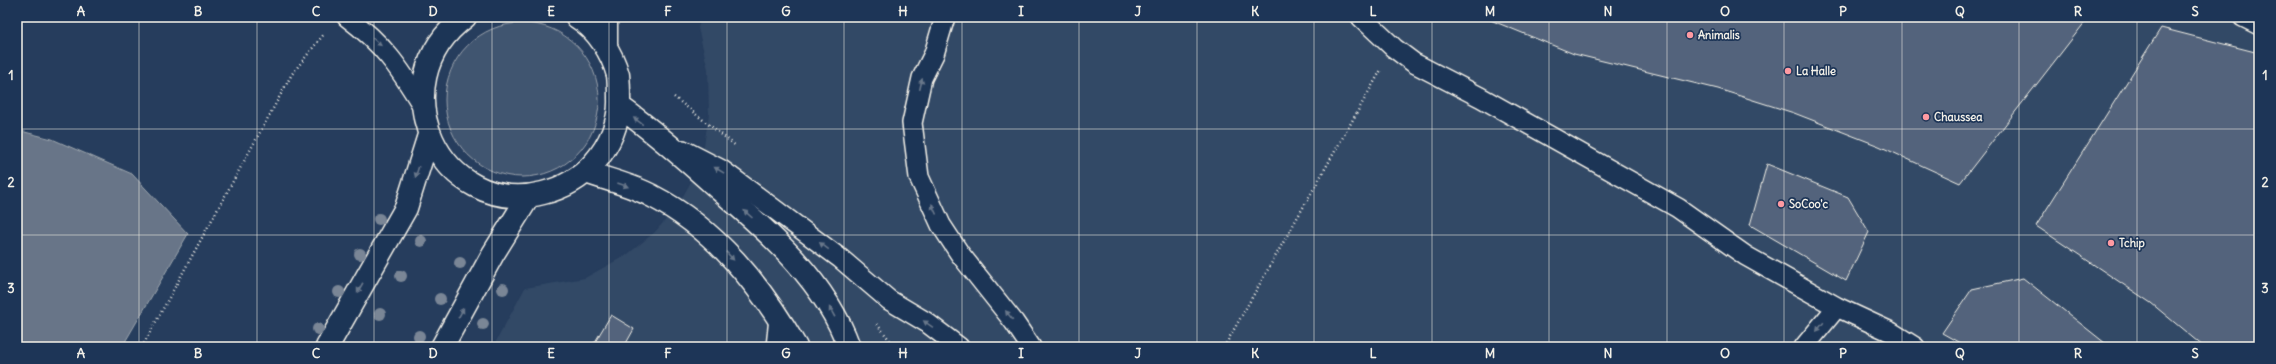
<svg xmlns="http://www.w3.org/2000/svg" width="2276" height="364" font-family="Delius,sans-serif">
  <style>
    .built { fill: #334966 }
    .green { fill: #40546f; stroke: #9aa2ac }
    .water { fill: #677588; stroke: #9fa7ae }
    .building { fill: #52647b; stroke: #f4f1e8 }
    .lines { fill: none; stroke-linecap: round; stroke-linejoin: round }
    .service-casing { stroke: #f4f1e8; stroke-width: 22 }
    .tertiary-casing { stroke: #f4f1e8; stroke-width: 25 }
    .path { stroke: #f4f1e8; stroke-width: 2.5; stroke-dasharray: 1 3; stroke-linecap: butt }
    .service { stroke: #1d3557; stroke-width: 19 }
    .tertiary { stroke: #1d3557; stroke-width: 22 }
    .tree { fill: #7a8696 }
    .oneway { fill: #68778a }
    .grid { fill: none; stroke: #f4f1e8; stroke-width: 1; stroke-opacity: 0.55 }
    .poi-dot { fill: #ff9aa2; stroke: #1d3557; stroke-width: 1.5 }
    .labels { text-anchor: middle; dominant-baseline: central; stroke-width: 3.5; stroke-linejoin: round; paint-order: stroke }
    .poi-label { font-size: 11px; font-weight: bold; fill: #f4f1e8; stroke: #1d3557; text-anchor: start }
    .neatline { fill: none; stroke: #f4f1e8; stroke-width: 1.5 }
    .grid-label { font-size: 13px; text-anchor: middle; font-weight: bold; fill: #f4f1e8 }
  </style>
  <rect width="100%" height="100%" fill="#263d5d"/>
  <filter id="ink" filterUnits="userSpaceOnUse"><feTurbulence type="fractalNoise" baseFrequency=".025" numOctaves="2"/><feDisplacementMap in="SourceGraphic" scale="8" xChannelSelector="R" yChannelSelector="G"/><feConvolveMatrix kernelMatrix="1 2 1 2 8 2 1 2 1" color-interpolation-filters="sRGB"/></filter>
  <g filter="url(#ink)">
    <!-- built -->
    <path class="built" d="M701 17H2259V347H493L525 288 585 278 628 254 655 232 677 207 692 180 703 152 709 114 708 69 698 28Z"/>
    <!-- green -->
    <path class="green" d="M445 100a77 77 0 1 1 154 0a77 77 0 1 1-154 0Z"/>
    <!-- water -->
    <path class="water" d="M17 130 52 139 132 174 188 234 122 347H17Z"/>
    <!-- building -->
    <path class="building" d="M1483 17H2089L1960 183 1879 146 1794 113 1718 89 1574 54Z
      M2161 28 2259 53V347H2204L2151 303 2036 226Z
      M1767 164 1848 197 1869 232 1846 281 1750 225Z
      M2023 278 2110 347H1967L1942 333 1972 289Z
      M611 315 634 329 624 347H592Z"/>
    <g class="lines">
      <defs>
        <path id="service" d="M347 17C383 44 399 67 422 105
          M945 17 934 54 922 78 912 123 919 177 941 225 960 254 1014 322 1031 347
          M1361 17 1394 48 1414 63 1480 97 1678 208 1746 256 1837 307 1891 332 1915 347
          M2243 17 2259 25
          M683 150 722 170 841 259 889 300 926 322 959 347
          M776 347 779 318
          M1804 347 1837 307"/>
        <path id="tertiary" d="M465 17C376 84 441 219 543 193 563 188 581 178 594 163 609 146 620 122 619 99 619 92 619 83 618 75 612 53 597 29 577 17
          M606 46V17
          M620 107C655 132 688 161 720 190 771 234 826 282 849 347
          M586 172C608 180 632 185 652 196 716 229 761 286 796 347
          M327 347 406 208 429 135
          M442 347 493 254 529 196"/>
      </defs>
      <!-- service casing -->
      <use href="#service" class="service-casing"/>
      <!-- tertiary casing -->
      <use href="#tertiary" class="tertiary-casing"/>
      <!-- path -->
      <path class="path" d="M674 97 736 146
        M877 324 895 347
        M142 347 292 74 324 34
        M1224 347 1381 70"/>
      <!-- service -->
      <use href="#service" class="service"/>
      <!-- tertiary -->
      <use href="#tertiary" class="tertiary"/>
    </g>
    <!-- trees -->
    <g class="tree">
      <circle cx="379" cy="219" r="6"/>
      <circle cx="421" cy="241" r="6"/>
      <circle cx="360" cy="254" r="6"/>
      <circle cx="460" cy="263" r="6"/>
      <circle cx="401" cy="276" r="6"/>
      <circle cx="503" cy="289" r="6"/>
      <circle cx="339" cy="292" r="6"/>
      <circle cx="440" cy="299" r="6"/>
      <circle cx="380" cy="314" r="6"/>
      <circle cx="483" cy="324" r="6"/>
      <circle cx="318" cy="329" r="6"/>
      <circle cx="419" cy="336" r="6"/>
    </g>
    <!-- one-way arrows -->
    <defs><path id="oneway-solid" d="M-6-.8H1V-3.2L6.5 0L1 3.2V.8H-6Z"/></defs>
    <g class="oneway">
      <use href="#oneway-solid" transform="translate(377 42) rotate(42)"/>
      <use href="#oneway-solid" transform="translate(921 84) rotate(-77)"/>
      <use href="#oneway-solid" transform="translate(638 121) rotate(-144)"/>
      <use href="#oneway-solid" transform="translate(719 170) rotate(-149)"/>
      <use href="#oneway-solid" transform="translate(417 172) rotate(108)"/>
      <use href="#oneway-solid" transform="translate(623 185) rotate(20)"/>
      <use href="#oneway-solid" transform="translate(934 209) rotate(-114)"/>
      <use href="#oneway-solid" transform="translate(748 214) rotate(-138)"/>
      <use href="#oneway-solid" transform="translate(824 246) rotate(-143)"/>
      <use href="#oneway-solid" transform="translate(730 256) rotate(47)"/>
      <use href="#oneway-solid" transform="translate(360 288) rotate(119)"/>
      <use href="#oneway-solid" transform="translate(832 312) rotate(-119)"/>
      <use href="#oneway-solid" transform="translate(461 313) rotate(-61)"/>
      <use href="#oneway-solid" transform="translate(1009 315) rotate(-129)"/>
      <use href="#oneway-solid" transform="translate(928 324) rotate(-145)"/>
      <use href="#oneway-solid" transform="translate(1820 327) rotate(129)"/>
    </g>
  </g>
  <!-- grid -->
  <path class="grid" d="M139 17V347M257 17V347M374 17V347M492 17V347M609 17V347M727 17V347M844 17V347M962 17V347M1079 17V347M1197 17V347M1314 17V347M1432 17V347M1549 17V347M1667 17V347M1784 17V347M1902 17V347M2019 17V347M2137 17V347M17 129H2259M17 235H2259"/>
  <!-- markers -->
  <g class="poi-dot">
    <circle cx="1690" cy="35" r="4"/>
    <circle cx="1788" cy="71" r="4"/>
    <circle cx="1926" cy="117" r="4"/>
    <circle cx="1781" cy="204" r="4"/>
    <circle cx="2111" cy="243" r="4"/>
  </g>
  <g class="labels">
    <!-- poi labels -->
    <g class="poi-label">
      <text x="1698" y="35">Animalis</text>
      <text x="1796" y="71">La Halle</text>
      <text x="1934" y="117">Chaussea</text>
      <text x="1789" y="204">SoCoo'c</text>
      <text x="2119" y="243">Tchip</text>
    </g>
  </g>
  <!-- margin -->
  <rect width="2276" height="364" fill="none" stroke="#1d3557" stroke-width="44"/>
  <rect x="22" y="22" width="2232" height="320" class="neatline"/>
  <g class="grid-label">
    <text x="81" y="16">A</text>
    <text x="198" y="16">B</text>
    <text x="316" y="16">C</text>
    <text x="433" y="16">D</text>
    <text x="551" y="16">E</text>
    <text x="668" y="16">F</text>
    <text x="786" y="16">G</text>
    <text x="903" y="16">H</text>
    <text x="1021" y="16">I</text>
    <text x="1138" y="16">J</text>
    <text x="1255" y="16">K</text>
    <text x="1373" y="16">L</text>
    <text x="1490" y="16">M</text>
    <text x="1608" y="16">N</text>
    <text x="1725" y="16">O</text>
    <text x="1843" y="16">P</text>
    <text x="1960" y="16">Q</text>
    <text x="2078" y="16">R</text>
    <text x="2195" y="16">S</text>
    <text x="11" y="80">1</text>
    <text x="2265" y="80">1</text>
    <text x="11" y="187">2</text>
    <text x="2265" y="187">2</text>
    <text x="11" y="293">3</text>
    <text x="2265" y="293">3</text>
    <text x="81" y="358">A</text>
    <text x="198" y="358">B</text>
    <text x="316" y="358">C</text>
    <text x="433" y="358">D</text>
    <text x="551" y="358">E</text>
    <text x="668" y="358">F</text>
    <text x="786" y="358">G</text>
    <text x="903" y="358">H</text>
    <text x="1021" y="358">I</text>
    <text x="1138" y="358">J</text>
    <text x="1255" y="358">K</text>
    <text x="1373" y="358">L</text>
    <text x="1490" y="358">M</text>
    <text x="1608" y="358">N</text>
    <text x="1725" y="358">O</text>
    <text x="1843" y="358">P</text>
    <text x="1960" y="358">Q</text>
    <text x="2078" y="358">R</text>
    <text x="2195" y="358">S</text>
  </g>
</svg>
